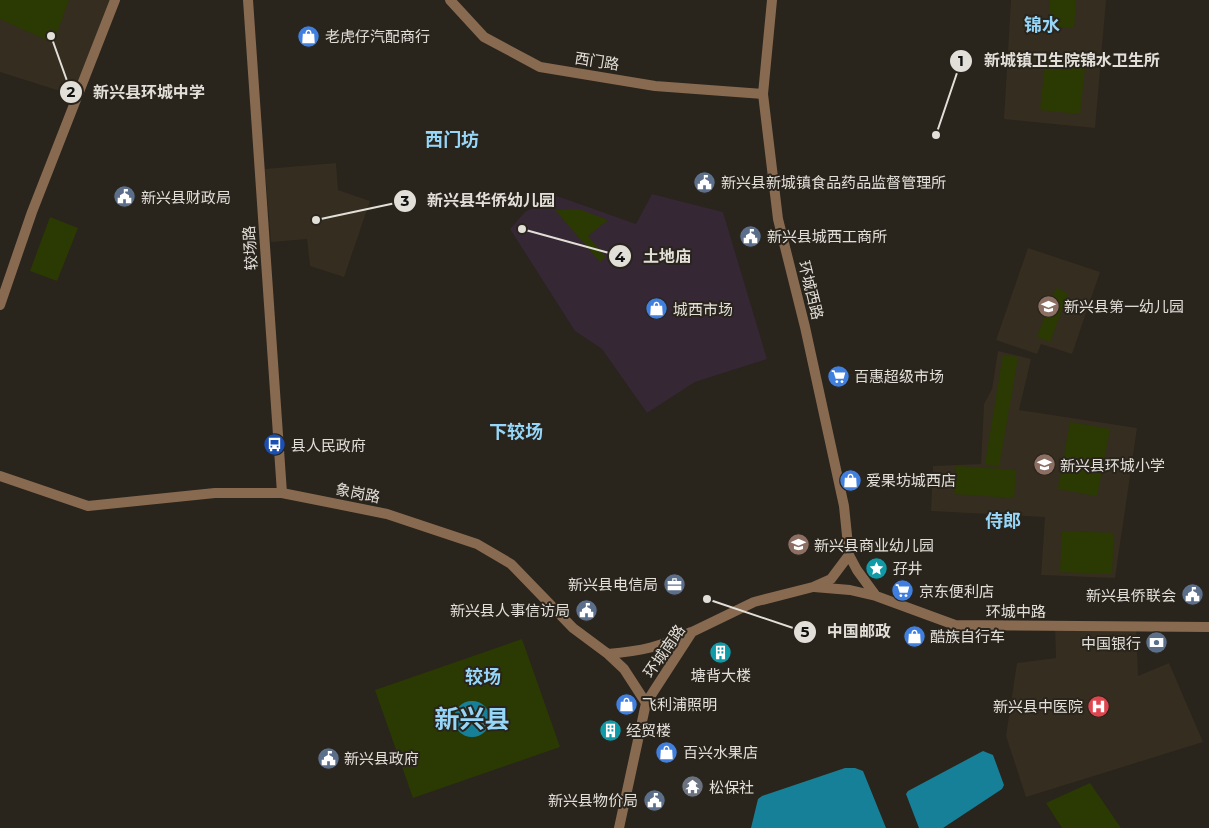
<svg xmlns="http://www.w3.org/2000/svg" width="1209" height="828" font-family="Montserrat,'Noto Sans SC',sans-serif">
  <style>
    .commercial { fill: #352733 }
    .built { fill: #352d1f }
    .green { fill: #2b3a03 }
    .water { fill: #178099 }
    .lines { fill: none; stroke-linecap: round; stroke-linejoin: round }
    .street { stroke: #886a50; stroke-width: 10 }
    .labels { text-anchor: middle; dominant-baseline: central; stroke-width: 4; stroke-linejoin: round; paint-order: stroke }
    .poi-label { font-size: 15px; fill: #e2dfd9; stroke: #29241c; text-anchor: start }
    .street-label { font-size: 15px; fill: #e2dfd9; stroke: #29241c }
    .quarter-label { font-size: 18px; font-weight: bold; fill: #96d6f8; stroke: #29241c }
    .town-label { font-size: 25px; font-weight: bold; fill: #96d6f8; stroke: #29241c }
    .leader { fill: none; stroke: #e2dfd9; stroke-width: 2 }
    .callout-dot { fill: #e2dfd9; stroke: #29241c; stroke-width: 2 }
    .mark-label { font-size: 15px; text-anchor: middle; font-weight: bold; fill: #111 }
    .callout-label { font-size: 16px; text-anchor: middle; font-weight: bold; fill: #e2dfd9; stroke: #29241c; stroke-width: 4; stroke-linejoin: round; paint-order: stroke }
  </style>
  <rect width="100%" height="100%" fill="#29241c"/>
  <!-- commercial -->
  <path class="commercial" d="M652 194 723 212 767 359 695 382 647 413 602 349 575 331 510 229 525 212 557 196 636 224Z"/>
  <!-- built -->
  <path class="built" d="M0 0H115L79 97 0 72Z
    M1011 0H1106L1095 128 1004 119Z
    M336 163 338 190 370 201 344 277 310 266 307 239 271 242 265 169Z
    M1028 248 1100 272 1072 354 1041 344 1037 354 996 340Z
    M998 351 1031 359 1019 410 1137 428 1115 578 1041 575 1045 517 931 511 933 466 981 464 984 404 992 389Z
    M1055 626 1136 627 1138 676 1169 663 1203 742 1026 797 1006 736 1017 663 1056 658Z"/>
  <!-- green -->
  <path class="green" d="M0 0H69L53 43 0 19Z
    M1050 0H1076L1074 28 1049 26Z
    M1046 54 1086 58 1080 114 1040 110Z
    M579 209 608 220 588 236 606 257 600 262 555 210Z
    M50 217 78 228 57 281 30 271Z
    M1056 288 1068 293 1050 342 1037 337Z
    M1003 355 1018 357 999 467 985 464Z
    M1070 422 1110 429 1097 496 1058 489Z
    M956 466 1016 470 1014 498 954 494Z
    M1062 531 1114 533 1112 574 1060 572Z
    M522 639 560 747 413 798 375 690Z
    M1090 783 1121 828H1062L1046 803Z"/>
  <!-- water -->
  <path class="water" d="M454 719a18 18 0 1 1 36 0a18 18 0 1 1-36 0Z
    M983 751 993 755 1004 785 1002 789 943 828H919L906 794 908 791Z
    M845 768H855L863 771 886 828H751L758 799 762 796Z"/>
  <g class="lines">
    <!-- street -->
    <path class="street" d="M248 0 282 493
      M450 0 484 37 540 67 655 86 763 94
      M772 0 763 94 778 219 805 327 844 506 849 555 857 570 876 596 955 625 1209 627
      M0 305 32 212 115 0
      M0 476 88 506 215 493H282L387 514 477 544 511 564 573 628 608 654 624 669 646 703
      M814 587 850 590 876 596
      M608 654C641 651 661 647 691 632
      M619 828 646 703 692 632 754 602 813 587 831 579 849 555"/>
  </g>
  <!-- icons -->
  <defs>
    <symbol id="shop-disc" viewBox="-11 -11 22 22"><circle r="9.5" fill="#3f7fe0" stroke="#29241c"/><path d="M-5-2.5h2.3a2.7 3.5 0 0 1 5.4 0H5L5.5 6h-11ZM-1.5-2.5h3a1.5 2.3 0 0 0-3 0Z" fill="#fff"/></symbol>
    <symbol id="civic-disc" viewBox="-11 -11 22 22"><circle r="9.5" fill="#5c6f8a" stroke="#29241c"/><path d="M-.6-6.5H3V-4.5H.6V-3L4-1V1h2V6H-6V1h2V-1L-.6-3ZM-1.2 2.5V6h2.4V2.5Z" fill="#fff"/></symbol>
    <symbol id="school-disc" viewBox="-11 -11 22 22"><circle r="9.5" fill="#8d6e63" stroke="#29241c"/><path d="M0-5L7-2L0 1L-7-2ZM-4 1L0 2.5L4 1V4Q0 6-4 4Z" fill="#fff"/></symbol>
    <symbol id="supermarket-disc" viewBox="-11 -11 22 22"><circle r="9.5" fill="#3f7fe0" stroke="#29241c"/><path d="M-6-5.5h2.5l.6 2H6L4.5 2H-2.5L-4.4-4H-6ZM-1.5 3.2a1.3 1.3 0 1 0 .1 0ZM3 3.2a1.3 1.3 0 1 0 .1 0Z" fill="#fff"/></symbol>
    <symbol id="bus-disc" viewBox="-11 -11 22 22"><circle r="9.5" fill="#1a4fb4" stroke="#29241c"/><path d="M-5-6H5V4H4V6H2V4H-2V6H-4V4H-5ZM-3.5-4V0h7V-4ZM-3.5 1.2v1.5H-2V1.2ZM2 1.2v1.5H3.5V1.2Z" fill="#fff"/></symbol>
    <symbol id="sight-disc" viewBox="-11 -11 22 22"><circle r="9.5" fill="#0f9aa8" stroke="#29241c"/><path d="M0-6L1.8-2.2L6-1.7L2.9 1.2L3.7 5.4L0 3.3L-3.7 5.4L-2.9 1.2L-6-1.7L-1.8-2.2Z" fill="#fff"/></symbol>
    <symbol id="office-disc" viewBox="-11 -11 22 22"><circle r="9.5" fill="#5c6f8a" stroke="#29241c"/><path d="M-6-3h4V-5.5h4V-3h4V5H-6ZM-1-4.5V-3h2v-1.5ZM-6 0V1H6V0Z" fill="#fff"/></symbol>
    <symbol id="bank-disc" viewBox="-11 -11 22 22"><circle r="9.5" fill="#5c6f8a" stroke="#29241c"/><path d="M-6-4H6V4H-6ZM0-2.3a2.3 2.3 0 1 0 0 4.6a2.3 2.3 0 1 0 0-4.6Z" fill="#fff"/></symbol>
    <symbol id="building-disc" viewBox="-11 -11 22 22"><circle r="9.5" fill="#0f9aa8" stroke="#29241c"/><path d="M-4-6H4V6H1V3H-1V6H-4ZM-2.5-4.3h1.7v1.8h-1.7ZM.8-4.3h1.7v1.8H.8ZM-2.5-1h1.7V.8h-1.7ZM.8-1h1.7V.8H.8Z" fill="#fff"/></symbol>
    <symbol id="hospital-disc" viewBox="-11 -11 22 22"><circle r="9.5" fill="#e0444e" stroke="#29241c"/><path d="M-5-5h3v3.5h4V-5h3V5h-3V1.5h-4V5h-3Z" fill="#fff"/></symbol>
    <symbol id="temple-disc" viewBox="-11 -11 22 22"><circle r="9.5" fill="#6b7280" stroke="#29241c"/><path d="M0-6L5-2H3V0L6.5 2.5H4V6H1.5V3h-3V6H-4V2.5H-6.5L-3 0V-2H-5Z" fill="#fff"/></symbol>
  </defs>
  <g fill-rule="evenodd">
    <use href="#shop-disc" x="296" y="24" width="25" height="25"/>
    <use href="#civic-disc" x="692" y="170" width="25" height="25"/>
    <use href="#civic-disc" x="112" y="184" width="25" height="25"/>
    <use href="#civic-disc" x="738" y="224" width="25" height="25"/>
    <use href="#school-disc" x="1036" y="294" width="25" height="25"/>
    <use href="#shop-disc" x="644" y="296" width="25" height="25"/>
    <use href="#supermarket-disc" x="826" y="364" width="25" height="25"/>
    <use href="#bus-disc" x="262" y="432" width="25" height="25"/>
    <use href="#school-disc" x="1032" y="452" width="25" height="25"/>
    <use href="#shop-disc" x="838" y="468" width="25" height="25"/>
    <use href="#school-disc" x="786" y="532" width="25" height="25"/>
    <use href="#sight-disc" x="864" y="556" width="25" height="25"/>
    <use href="#office-disc" x="662" y="572" width="25" height="25"/>
    <use href="#supermarket-disc" x="890" y="578" width="25" height="25"/>
    <use href="#civic-disc" x="1180" y="582" width="25" height="25"/>
    <use href="#civic-disc" x="574" y="598" width="25" height="25"/>
    <use href="#shop-disc" x="902" y="624" width="25" height="25"/>
    <use href="#bank-disc" x="1144" y="630" width="25" height="25"/>
    <use href="#building-disc" x="708" y="640" width="25" height="25"/>
    <use href="#shop-disc" x="614" y="692" width="25" height="25"/>
    <use href="#hospital-disc" x="1086" y="694" width="25" height="25"/>
    <use href="#building-disc" x="598" y="718" width="25" height="25"/>
    <use href="#shop-disc" x="654" y="740" width="25" height="25"/>
    <use href="#civic-disc" x="316" y="746" width="25" height="25"/>
    <use href="#temple-disc" x="680" y="774" width="25" height="25"/>
    <use href="#civic-disc" x="642" y="788" width="25" height="25"/>
  </g>
  <g class="labels">
    <!-- poi labels -->
    <g class="poi-label">
      <text x="325" y="36">老虎仔汽配商行</text>
      <text x="721" y="182">新兴县新城镇食品药品监督管理所</text>
      <text x="141" y="197">新兴县财政局</text>
      <text x="767" y="236">新兴县城西工商所</text>
      <text x="1064" y="306">新兴县第一幼儿园</text>
      <text x="673" y="309">城西市场</text>
      <text x="854" y="376">百惠超级市场</text>
      <text x="291" y="445">县人民政府</text>
      <text x="1060" y="465">新兴县环城小学</text>
      <text x="866" y="480">爱果坊城西店</text>
      <text x="814" y="545">新兴县商业幼儿园</text>
      <text x="893" y="568">孖井</text>
      <text x="658" y="584" text-anchor="end">新兴县电信局</text>
      <text x="919" y="591">京东便利店</text>
      <text x="1176" y="595" text-anchor="end">新兴县侨联会</text>
      <text x="570" y="610" text-anchor="end">新兴县人事信访局</text>
      <text x="930" y="636">酷族自行车</text>
      <text x="1141" y="643" text-anchor="end">中国银行</text>
      <text x="721" y="675" text-anchor="middle">塘背大楼</text>
      <text x="642" y="704">飞利浦照明</text>
      <text x="1083" y="706" text-anchor="end">新兴县中医院</text>
      <text x="626" y="730">经贸楼</text>
      <text x="683" y="752">百兴水果店</text>
      <text x="344" y="758">新兴县政府</text>
      <text x="709" y="787">松保社</text>
      <text x="638" y="800" text-anchor="end">新兴县物价局</text>
    </g>
    <!-- street labels -->
    <g class="street-label">
      <text transform="translate(597 61) rotate(9)">西门路</text>
      <text transform="translate(250 248) rotate(-94)">较场路</text>
      <text transform="translate(811 290) rotate(76)">环城西路</text>
      <text transform="translate(358 493) rotate(11)">象岗路</text>
      <text x="1016" y="611">环城中路</text>
      <text transform="translate(664 651) rotate(-55)">环城南路</text>
    </g>
    <!-- quarter labels -->
    <g class="quarter-label">
      <text x="1042" y="25">锦水</text>
      <text x="452" y="140">西门坊</text>
      <text x="516" y="432">下较场</text>
      <text x="1003" y="521">侍郎</text>
      <text x="483" y="677">较场</text>
    </g>
    <!-- town labels -->
    <g class="town-label">
      <text x="472" y="719">新兴县</text>
    </g>
  </g>
  <!-- callouts -->
  <path class="leader" d="M936 135L961 61M51 36L71 92M316 220L405 201M522 229L620 256M707 599L805 632"/>
  <g class="callout-dot">
    <circle cx="936" cy="135" r="5"/>
    <circle cx="51" cy="36" r="5"/>
    <circle cx="316" cy="220" r="5"/>
    <circle cx="522" cy="229" r="5"/>
    <circle cx="707" cy="599" r="5"/>
    <circle cx="961" cy="61" r="12"/>
    <circle cx="71" cy="92" r="12"/>
    <circle cx="405" cy="201" r="12"/>
    <circle cx="620" cy="256" r="12"/>
    <circle cx="805" cy="632" r="12"/>
  </g>
  <g class="mark-label">
    <text x="961" y="66">1</text>
    <text x="71" y="97">2</text>
    <text x="405" y="206">3</text>
    <text x="620" y="262">4</text>
    <text x="805" y="637">5</text>
  </g>
  <g class="callout-label">
    <text x="1072" y="66">新城镇卫生院锦水卫生所</text>
    <text x="149" y="98">新兴县环城中学</text>
    <text x="491" y="206">新兴县华侨幼儿园</text>
    <text x="667" y="262">土地庙</text>
    <text x="859" y="637">中国邮政</text>
  </g>
</svg>
